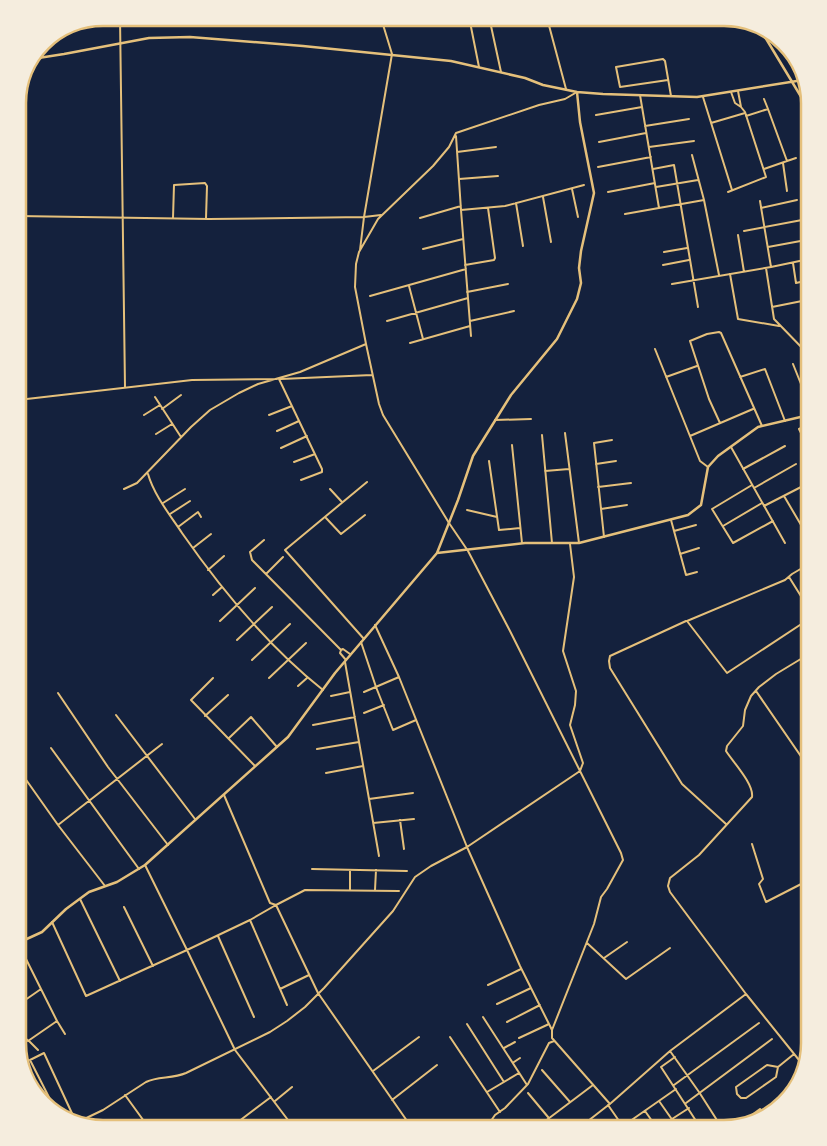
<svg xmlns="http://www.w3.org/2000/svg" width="827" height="1146" font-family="'Alegreya Sans',sans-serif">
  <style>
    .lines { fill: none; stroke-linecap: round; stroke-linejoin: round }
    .minor { stroke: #e5c07b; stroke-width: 2 }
    .tertiary { stroke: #e5c07b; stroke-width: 2.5 }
    .rim { fill: none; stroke: #e5c07b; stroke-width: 2.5 }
  </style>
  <rect width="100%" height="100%" fill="#14213d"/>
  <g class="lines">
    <!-- minor -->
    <path class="minor" d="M120 18 125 387
      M381 18 392 54 364 217 381 215
      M547 18 566 89
      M491 26 501 72
      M471 27 479 67
      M668 80 620 87 616 67 663 59 665 61 671 96
      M738 91 741 107
      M640 95 659 208
      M703 97 732 190
      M764 99 768 109
      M596 115 642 107
      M746 116 768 109 787 161 764 169
      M711 123 745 113
      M645 126 689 119
      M456 136 461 210 505 206 584 185
      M599 142 646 133
      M649 147 694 141
      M457 152 496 147
      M787 161 796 158
      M783 163 787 191
      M598 167 651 157
      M653 169 674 165 698 307
      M459 179 498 176
      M656 187 698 180
      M572 189 578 217
      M608 192 655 183
      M728 192 766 177 745 112 741 107 735 103 731 92
      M543 197 551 242
      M704 200 719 275
      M760 201 771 267
      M516 203 523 246
      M761 208 797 200
      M461 210 471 336
      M625 214 704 200 692 155
      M18 216 209 219 364 217 360 250
      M173 218 174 185 205 183 207 186 206 218
      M420 218 461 206
      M744 231 802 220
      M738 235 744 272
      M768 247 806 240
      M423 249 463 239
      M664 252 687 248
      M793 263 796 283 809 280
      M465 265 494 260 495 258 488 208
      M663 265 689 260
      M766 268 774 319 809 355
      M730 274 738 319 779 326
      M672 284 771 267 809 259
      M409 286 423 339
      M467 292 508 284
      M370 296 466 269
      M772 307 802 301
      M387 321 468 298
      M470 321 514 311
      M410 343 470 326
      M366 344 379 404 383 415 449 523 468 551 510 631 621 853 623 860 607 889 601 897 594 924 552 1030V1038L610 1104
      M655 349 700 461 708 467
      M793 364 809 404
      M666 377 697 366
      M740 377 765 369 785 421
      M279 379 322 469V472L301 480
      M281 379 372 375
      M155 397 181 437
      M18 400 192 380 277 379
      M162 409 181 395
      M144 415 160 405
      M269 415 292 406
      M495 420 531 419
      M720 423 709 399 690 341 707 334 719 332 721 333 762 426
      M277 431 299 421
      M565 433 579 543
      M156 434 172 424
      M542 435 552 543
      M690 436 753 409
      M512 445 522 543
      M731 447 785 543
      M281 448 307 436
      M809 449 799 429 809 424
      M489 461 499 530 520 528
      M294 462 315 454
      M596 464 616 461
      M743 469 785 446
      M545 471 569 469
      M148 474C154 495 170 515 182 533 221 589 269 647 323 690
      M752 485 712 509 733 543 773 521
      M598 487 631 483
      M754 488 796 464
      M124 489 137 483 191 427 210 410 239 393 258 384 300 372 366 344 355 287 356 264 359 252 378 219 433 166 449 147 456 133 539 105 565 99 577 92
      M330 489 342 502
      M784 496 804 530
      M163 503 185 489
      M764 506 803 486 809 497
      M601 509 627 505
      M467 510 497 517
      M170 514 190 501
      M326 518 341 534 365 515
      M671 520 686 575 697 572
      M723 526 762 503
      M178 527 198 512 201 517
      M674 531 696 525
      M604 537 594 443 612 440
      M264 540 250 552 252 560 341 650
      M193 548 211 534
      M680 554 699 548
      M208 570 224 556
      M266 574 283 557
      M789 577 809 609
      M213 595 222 587
      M809 619 727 673 687 621 785 580 792 574 809 564
      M220 621 255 588
      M686 621 610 656 609 661 610 668 682 784 726 824
      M375 625 399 677 467 847 520 966 552 1030
      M364 639 285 550 367 482
      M237 640 272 607
      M361 642 376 687 393 730 416 720
      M252 660 290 624
      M346 660 340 653 341 650 343 649 350 654
      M345 662 379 856
      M213 678 191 700 255 766
      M269 678 306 643
      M298 686 307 678
      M756 691 809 768
      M364 692 399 677
      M58 693 108 767 168 845
      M331 696 350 692
      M364 713 384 705
      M116 715 195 819
      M205 716 228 695
      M313 725 355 717
      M229 738 251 717 277 747
      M51 748 139 869
      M317 749 359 742
      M801 756 809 751
      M326 773 363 766
      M22 774 58 825 162 744
      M224 795 270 903 276 905 305 890 399 891
      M369 799 413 793
      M400 820 404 849
      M373 823 414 819
      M58 825 105 886
      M752 844 763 879 759 884 766 902 809 880
      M312 869 407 871
      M350 890V870
      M375 890 376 870
      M80 899 120 981
      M124 907 153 966
      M250 920 287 1005
      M52 922 86 996 187 950 145 865
      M218 936 254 1017
      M587 943 626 979 670 948
      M604 958 627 942
      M488 985 521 969
      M280 989 309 975
      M497 1004 531 988
      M18 1005 41 989
      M483 1017 527 1085
      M57 1021 65 1034
      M507 1022 540 1005
      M467 1024 504 1082
      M18 1030 28 1041 57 1021 18 943
      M450 1037 500 1112
      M519 1038 549 1024
      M29 1041 38 1050
      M504 1048 515 1042
      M670 1051 699 1092 722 1128
      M675 1057 661 1067 700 1127 698 1128
      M514 1062 520 1058
      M803 1065 746 994 670 892 668 886 670 878 699 855 752 797C754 784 733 762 726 751L727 746 743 726 745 710 751 696 759 687 776 674 809 654
      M778 1067 767 1065 736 1087 737 1094 741 1098H746L776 1077 778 1067 794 1054
      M542 1070 570 1102
      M373 1071 419 1037
      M674 1085 759 1023
      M487 1092 519 1073
      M528 1093 548 1117
      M125 1095 149 1128
      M392 1100 437 1065
      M275 1101 292 1087
      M659 1101 678 1128
      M686 1103 772 1039
      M608 1105 624 1128
      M777 1106 776 1105 782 1101
      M54 1110 55 1109 30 1060 44 1053 76 1122
      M645 1111 657 1128
      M672 1119 689 1108
      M78 1122 103 1110 146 1082C158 1076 172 1079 186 1073L270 1032 287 1021 305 1007 324 988 393 911 415 877 431 866 467 847 580 771 583 763 570 725 575 705 576 691 563 651 574 577 570 544
      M291 1124 235 1050 187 950 250 920 276 905 318 993 412 1128
      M738 1125 760 1109 767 1117
      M623 1126 676 1089
      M230 1128 271 1097
      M285 1128 291 1124 294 1128
      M486 1128 495 1115 505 1108 528 1084 549 1043 554 1041
      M536 1128 593 1085
      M579 1128 611 1103 670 1051 746 994"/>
    <!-- tertiary -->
    <path class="tertiary" d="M759 27 803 100 809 116
      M781 43 802 75
      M32 59 64 54 149 38 190 37 303 46 451 61 525 78 543 85 577 92 603 94 697 97 803 80
      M437 553 458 500 473 456 511 395 557 339 577 299 581 283 579 268 581 251 594 193 580 122 577 92
      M18 943 42 932 66 909 89 892 117 882 145 865 288 737 335 673 437 553 525 543H579L688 515 701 505 708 467 718 456 758 427 809 415"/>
  </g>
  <!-- crop -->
  <path d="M0 0H827V1146H0ZM103 26H724A77 77 0 0 1 801 103V1043A77 77 0 0 1 724 1120H103A77 77 0 0 1 26 1043V103A77 77 0 0 1 103 26Z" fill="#f5edde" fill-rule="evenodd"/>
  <path class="rim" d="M103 26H724A77 77 0 0 1 801 103V1043A77 77 0 0 1 724 1120H103A77 77 0 0 1 26 1043V103A77 77 0 0 1 103 26Z"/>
</svg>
